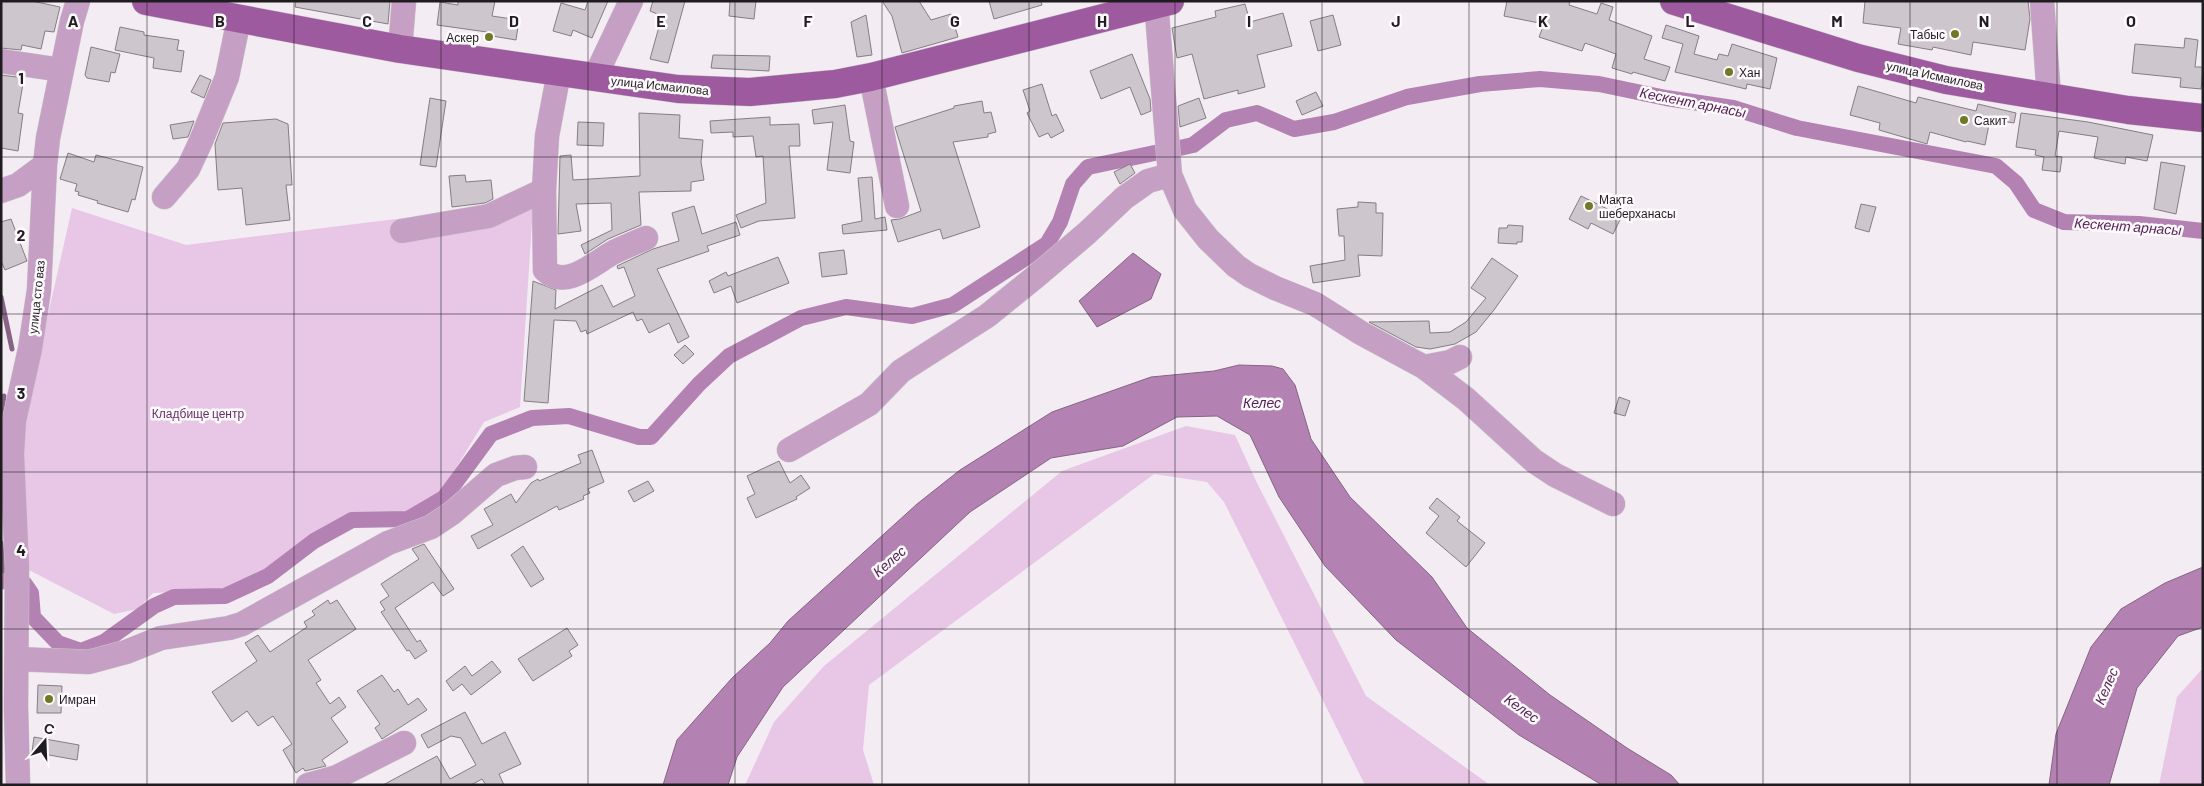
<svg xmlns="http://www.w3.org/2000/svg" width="2204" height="786" font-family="Barlow,sans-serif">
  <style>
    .green { fill: #e7c6e6 }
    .water { fill: #b382b2; stroke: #876386 }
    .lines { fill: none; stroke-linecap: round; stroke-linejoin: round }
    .stream { stroke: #876386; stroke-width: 5 }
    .canal { stroke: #b382b2; stroke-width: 16 }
    .building { fill: #cdc6cc; stroke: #847e84 }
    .minor-casing { stroke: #cdc7cd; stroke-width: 25 }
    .major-casing { stroke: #cdc7cd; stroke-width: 29 }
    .minor { stroke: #c59fc4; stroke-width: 24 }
    .major { stroke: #9d5a9e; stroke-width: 28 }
    .grid { fill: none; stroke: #1f1c1f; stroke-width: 1; stroke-opacity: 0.55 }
    .poi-dot { fill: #6e7a26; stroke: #fffbfe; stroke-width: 2 }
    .labels { text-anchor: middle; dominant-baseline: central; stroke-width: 5; stroke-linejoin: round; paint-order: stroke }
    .poi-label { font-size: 12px; fill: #1f1c1f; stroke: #fffbfe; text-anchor: start }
    .street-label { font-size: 12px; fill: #1f1c1f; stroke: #fffbfe }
    .park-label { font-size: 12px; fill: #682d69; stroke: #fffbfe }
    .water-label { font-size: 14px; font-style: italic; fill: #551a56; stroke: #fffbfe }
    .grid-label { font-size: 16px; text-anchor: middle; font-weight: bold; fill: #1f1c1f; stroke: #fffbfe; stroke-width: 5; stroke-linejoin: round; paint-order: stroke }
  </style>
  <rect width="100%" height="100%" fill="#f3ecf3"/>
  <!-- green -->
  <path class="green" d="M534 191 520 407 484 422 440 494 405 515 346 517 323 530 279 562 241 586 195 591 153 593 138 609 114 614 27 569 22 431 72 208 186 245 494 207Z
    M1186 426 1235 435 1256 481 1366 696 1490 785H1365L1224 502 1207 482 1154 474 869 685 863 750 874 785H745L774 722 824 666 1062 471Z
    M2203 668V785H2159L2177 697Z"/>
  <!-- water -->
  <path class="water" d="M1133 253 1161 274 1151 299 1097 327 1079 301Z
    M1239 365 1272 366 1283 369 1295 385 1311 439 1350 497 1432 577 1467 628 1550 695 1627 748 1671 775 1680 785H1602L1519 735 1396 640 1325 566 1279 497 1250 435 1217 416 1177 417 1123 446 1051 458 970 512 783 687 737 757 728 785H663L677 740 732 678 770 643 788 621 917 504 960 470 1052 412 1151 377 1214 371Z
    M2203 567V627L2178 636 2137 688 2109 785H2049L2056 734 2091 647 2121 609 2165 583Z"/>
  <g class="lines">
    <!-- stream -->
    <path class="stream" d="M1 297 12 349
      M1 415 4 396
      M1 543 4 581"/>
    <!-- canal -->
    <path class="canal" d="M1175 149 1193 145 1226 120 1257 113 1294 129 1334 122 1407 97 1480 84 1540 79 1599 84 1666 98 1733 108 1797 128 1996 166 2016 183 2034 210 2064 222 2139 224 2203 231
      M1 581 24 583 31 593 33 617 58 643 81 651 104 642 154 606 174 597 225 596 268 576 314 541 352 520 408 519 444 498 491 434 532 418 569 416 639 437H651L699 384 729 356 801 318 846 307 912 316 953 305 1047 244 1060 222 1073 184 1088 167 1164 151"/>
  </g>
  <!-- building -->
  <path class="building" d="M1 1H32L60 7 54 32 45 31 41 49 22 45 21 50 1 48Z
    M296 1H390L388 24 295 7Z
    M458 1H495L492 16 519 20 516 40 486 35 487 32 437 25 440 2 458 5Z
    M588 1H608L592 38 573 30 571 36 553 31 561 3 585 10Z
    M653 1H685L668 63 650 59 662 16 650 11Z
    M730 1H756L754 19 729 16Z
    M882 1H919L931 20 951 14 958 37 902 53 892 16Z
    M989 1H1041L1042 5 994 19Z
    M1507 1H1570L1569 5 1597 14 1601 3 1613 7 1609 20 1652 36 1644 59 1670 67 1665 81 1633 72 1632 74 1612 68 1616 54 1585 43 1582 51 1539 37 1544 24 1504 16Z
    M1865 1H2028L2030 19 2025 50 1973 42 1971 55 1933 47 1932 50 1898 44 1901 28 1863 23Z
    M1245 4 1250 22 1283 13 1292 46 1257 55 1265 87 1238 94V90L1204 99 1192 54 1177 58 1172 28 1216 17 1215 11Z
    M866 15 872 55 857 57 851 22Z
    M1333 15 1341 45 1318 51 1310 21Z
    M1666 25 1699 36 1694 54 1717 60 1719 54 1728 56 1732 44 1777 58 1770 89 1747 84 1746 89 1675 72 1683 44 1662 38Z
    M120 27 144 32V35L179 40 177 50 184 51 181 72 153 68 154 58 115 50Z
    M2185 38 2198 40 2195 67H2203L2201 89 2180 87 2181 78 2132 73 2135 44 2184 48Z
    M91 47 120 54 115 73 111 72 109 82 87 78 85 75Z
    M1132 54 1150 99 1151 111 1141 115 1130 87 1101 99 1090 71Z
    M713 55 770 56 769 71 711 68Z
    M1 75 24 78 18 113 23 114 18 151 1 148Z
    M200 75 211 80 204 98 191 92Z
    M1042 84 1052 116 1056 114 1064 131 1051 138 1048 133 1039 137 1027 113 1030 111 1023 90Z
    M1858 86 1916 103 1918 97 1976 111 1978 104 2016 113 2014 123 1990 119 1985 145 1967 141 1966 142 1930 132 1927 144 1879 130 1880 123 1850 115Z
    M1316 92 1323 106 1302 115 1296 101Z
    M430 98 446 101 436 167 420 165Z
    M1199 98 1206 118 1180 127 1178 106Z
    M982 101 984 113 991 112 996 132 988 134V137L953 142 980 227 943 239 940 229 898 242 891 220 900 219 921 211 895 127 954 108V106Z
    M845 105 850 141 854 142 850 173 827 170 833 122 814 124 812 110Z
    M639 113 680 115 679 138 703 140 701 162 704 180 691 182V191L639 192 641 225 608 239 585 254 581 245 612 230 611 203 576 204 581 231 558 234 560 156 571 155 573 180 640 176Z
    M2021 113 2088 122 2153 135 2147 161 2126 157 2125 164 2094 158 2098 137 2059 131 2055 156 2062 157 2060 172 2042 170 2044 157 2035 155 2036 150 2016 147Z
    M770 117V125L799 124 800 146H789L795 218 759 221 741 228 736 215 766 203 763 156 756 157 753 136 733 137V132L711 133 710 121Z
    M276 119 288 124 292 185H286L290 220 246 225 242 188 218 190 215 144 223 123Z
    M194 121 188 137 173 139 170 125Z
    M578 122 604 123 603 146 577 145Z
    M68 153 94 162 96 155 143 167 135 200 132 199 128 212 97 203 98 201 78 195 79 192 75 191 77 184 60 179Z
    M2161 162 2185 166 2176 214 2154 209Z
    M1130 164 1135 173 1120 184 1114 172Z
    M465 175 466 182 491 180 493 199 485 203 452 207 449 176Z
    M872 177 875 219 885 217 887 230 843 234 842 225 862 221 858 178Z
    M1581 196 1622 216 1613 234 1591 223 1588 229 1569 219Z
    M1358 202 1376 203V213H1383L1382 256 1358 255 1360 276 1313 283 1310 266 1345 260 1344 236H1339L1337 209 1358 207Z
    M1861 204 1876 207 1869 232 1855 228Z
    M694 206 702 234 736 222 740 235 707 246 709 251 657 269 689 337 678 343 669 323 649 333 642 319 637 321 633 312 587 334 586 330 581 332 576 321 554 320 548 403 524 401 533 281 556 290 555 309 602 285 613 307 635 296 624 267 618 269 617 266 653 249 679 241 672 213Z
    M11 219 27 261 5 270 1 261V222Z
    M1508 225 1523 226 1522 242H1517V244L1498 243 1499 228H1507Z
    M844 250 847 274 822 277 819 253Z
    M778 257 789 283 737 303 731 286 714 293 709 281 726 272 728 276Z
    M1492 258 1518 276 1494 310 1476 332 1455 344 1430 349 1416 347 1369 322 1429 321 1430 333 1450 332 1466 322 1486 298 1471 288Z
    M685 345 694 354 683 364 674 355Z
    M1619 397 1630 401 1625 416 1614 413Z
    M592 450 604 482 588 489 590 493 583 496 584 499 559 510 557 506 478 549 471 536 493 525 484 509 511 494 516 503 531 483 538 479 539 481 581 463 578 455Z
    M779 461 790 483 801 475 810 488 796 497 797 499 756 518 747 498 755 494 747 476Z
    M648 481 654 491 634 502 628 491Z
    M1437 498 1460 517 1457 521 1485 543 1466 567 1426 533 1439 516 1429 508Z
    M424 544 454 589 443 596 433 582 395 608 417 642 420 640 427 651 415 659 409 650 407 651 381 612 385 610 380 602 389 596 381 584 419 559 412 549Z
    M523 546 544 579 531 587 511 555Z
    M328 600 330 604 337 600 356 629 308 660 321 680 316 683 330 704 339 697 346 707 331 718 348 742 322 760 326 766 305 771 303 768 296 773 283 750 292 744 273 716 258 726 247 711 232 722 212 692 257 661 245 643 258 635 270 652 307 627 304 622 315 615 312 611Z
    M567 628 578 645 569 651 572 656 533 681 518 659Z
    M492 661 501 672 471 695 462 684 453 691 446 681 465 666 472 676Z
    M382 675 394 692 398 689 408 705 418 698 427 710 382 739 375 728 380 724 357 691Z
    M38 685 62 686 61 713H37Z
    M465 712 482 744 505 732 521 764 499 774 504 785H486L482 779 471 785H383L437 756 450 779 476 765 461 738 451 736 428 748 421 735Z
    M34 737 79 745 77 760 32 752Z"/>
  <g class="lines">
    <defs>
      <path id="minor" d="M1156 1 1170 175 1185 210 1208 239 1236 266 1249 275 1275 288 1315 304 1361 333 1424 367 1466 399 1534 461 1555 475 1613 504
        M2042 1 2049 97
        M400 49 404 1
        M1 61 62 70
        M559 72 547 136 544 190 545 270C566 291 595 262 614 252 625 247 636 242 646 238
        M595 77 631 1
        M871 77 897 206
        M1 191 18 185 45 165
        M164 197 188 169 201 141 227 77 239 19
        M402 231 489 216 544 190
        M1424 367 1450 362 1460 357
        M789 450 869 404 901 371 987 316 1034 278 1087 233 1124 198 1148 181 1170 175
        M17 659 89 662 126 652 161 638 229 628 242 624 388 543 431 527 452 513 496 475 515 468 525 467
        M18 785 16 707 17 567 12 454 14 421 30 349 39 290 45 165 48 138 72 21 78 1
        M308 785 337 777 404 743"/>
      <path id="major" d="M146 1 400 49 678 89 750 92 835 84 871 77 1170 1
        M1674 1 1858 58 1946 80 2128 110 2203 118"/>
    </defs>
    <!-- minor casing -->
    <use href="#minor" class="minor-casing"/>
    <!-- major casing -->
    <use href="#major" class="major-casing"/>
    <!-- minor -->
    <use href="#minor" class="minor"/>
    <!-- major -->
    <use href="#major" class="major"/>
  </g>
  <!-- grid -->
  <path class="grid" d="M147 1V785M294 1V785M441 1V785M588 1V785M735 1V785M882 1V785M1029 1V785M1175 1V785M1322 1V785M1469 1V785M1616 1V785M1763 1V785M1910 1V785M2057 1V785M1 157H2203M1 314H2203M1 472H2203M1 629H2203"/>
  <!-- markers -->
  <g class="poi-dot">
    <circle cx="1955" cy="34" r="5"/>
    <circle cx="489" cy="37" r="5"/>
    <circle cx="1729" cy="72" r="5"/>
    <circle cx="1964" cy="120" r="5"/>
    <circle cx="1589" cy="206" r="5"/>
    <circle cx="49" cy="699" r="5"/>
  </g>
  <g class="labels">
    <!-- poi labels -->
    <g class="poi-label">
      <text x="1945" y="34" text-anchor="end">Табыс</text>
      <text x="479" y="37" text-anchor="end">Аскер</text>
      <text x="1739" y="72">Хан</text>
      <text x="1974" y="120">Сакит</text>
      <text x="1599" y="199">Мақта<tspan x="1599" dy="14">шеберханасы</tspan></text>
      <text x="59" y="699">Имран</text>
    </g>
    <!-- street labels -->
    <g class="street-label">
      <text transform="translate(1935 75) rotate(12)">улица Исмаилова</text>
      <text transform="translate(660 85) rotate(6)">улица Исмаилова</text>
      <text transform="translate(36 297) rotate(-84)">улица сто ваз</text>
    </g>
    <!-- park labels -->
    <g class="park-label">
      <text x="198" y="413">Кладбище центр</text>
    </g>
    <!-- water labels -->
    <g class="water-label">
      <text transform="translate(1693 102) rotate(11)">Кескент арнасы</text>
      <text transform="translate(2128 226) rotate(4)">Кескент арнасы</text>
      <text x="1262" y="402">Келес</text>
      <text transform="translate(889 561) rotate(-41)">Келес</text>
      <text transform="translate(2106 686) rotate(-67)">Келес</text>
      <text transform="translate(1522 708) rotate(35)">Келес</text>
    </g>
  </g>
  <g class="grid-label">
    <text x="73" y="27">A</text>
    <text x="220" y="27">B</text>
    <text x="367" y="27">C</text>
    <text x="514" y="27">D</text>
    <text x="661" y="27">E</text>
    <text x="808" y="27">F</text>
    <text x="955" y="27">G</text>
    <text x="1102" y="27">H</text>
    <text x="1249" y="27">I</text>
    <text x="1396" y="27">J</text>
    <text x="1543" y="27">K</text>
    <text x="1690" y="27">L</text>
    <text x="1837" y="27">M</text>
    <text x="1984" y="27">N</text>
    <text x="2131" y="27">O</text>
    <text x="21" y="84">1</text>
    <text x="21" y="241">2</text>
    <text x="21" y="399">3</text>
    <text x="21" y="556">4</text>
  </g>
  <!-- border -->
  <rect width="2204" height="786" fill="none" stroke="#1f1c1f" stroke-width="5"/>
  <!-- north arrow -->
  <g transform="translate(45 741) rotate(19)" stroke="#fffbfe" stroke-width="4" paint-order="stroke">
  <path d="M0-4L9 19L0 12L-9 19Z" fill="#1f1c1f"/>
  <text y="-8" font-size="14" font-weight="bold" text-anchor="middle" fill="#1f1c1f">С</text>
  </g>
</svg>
